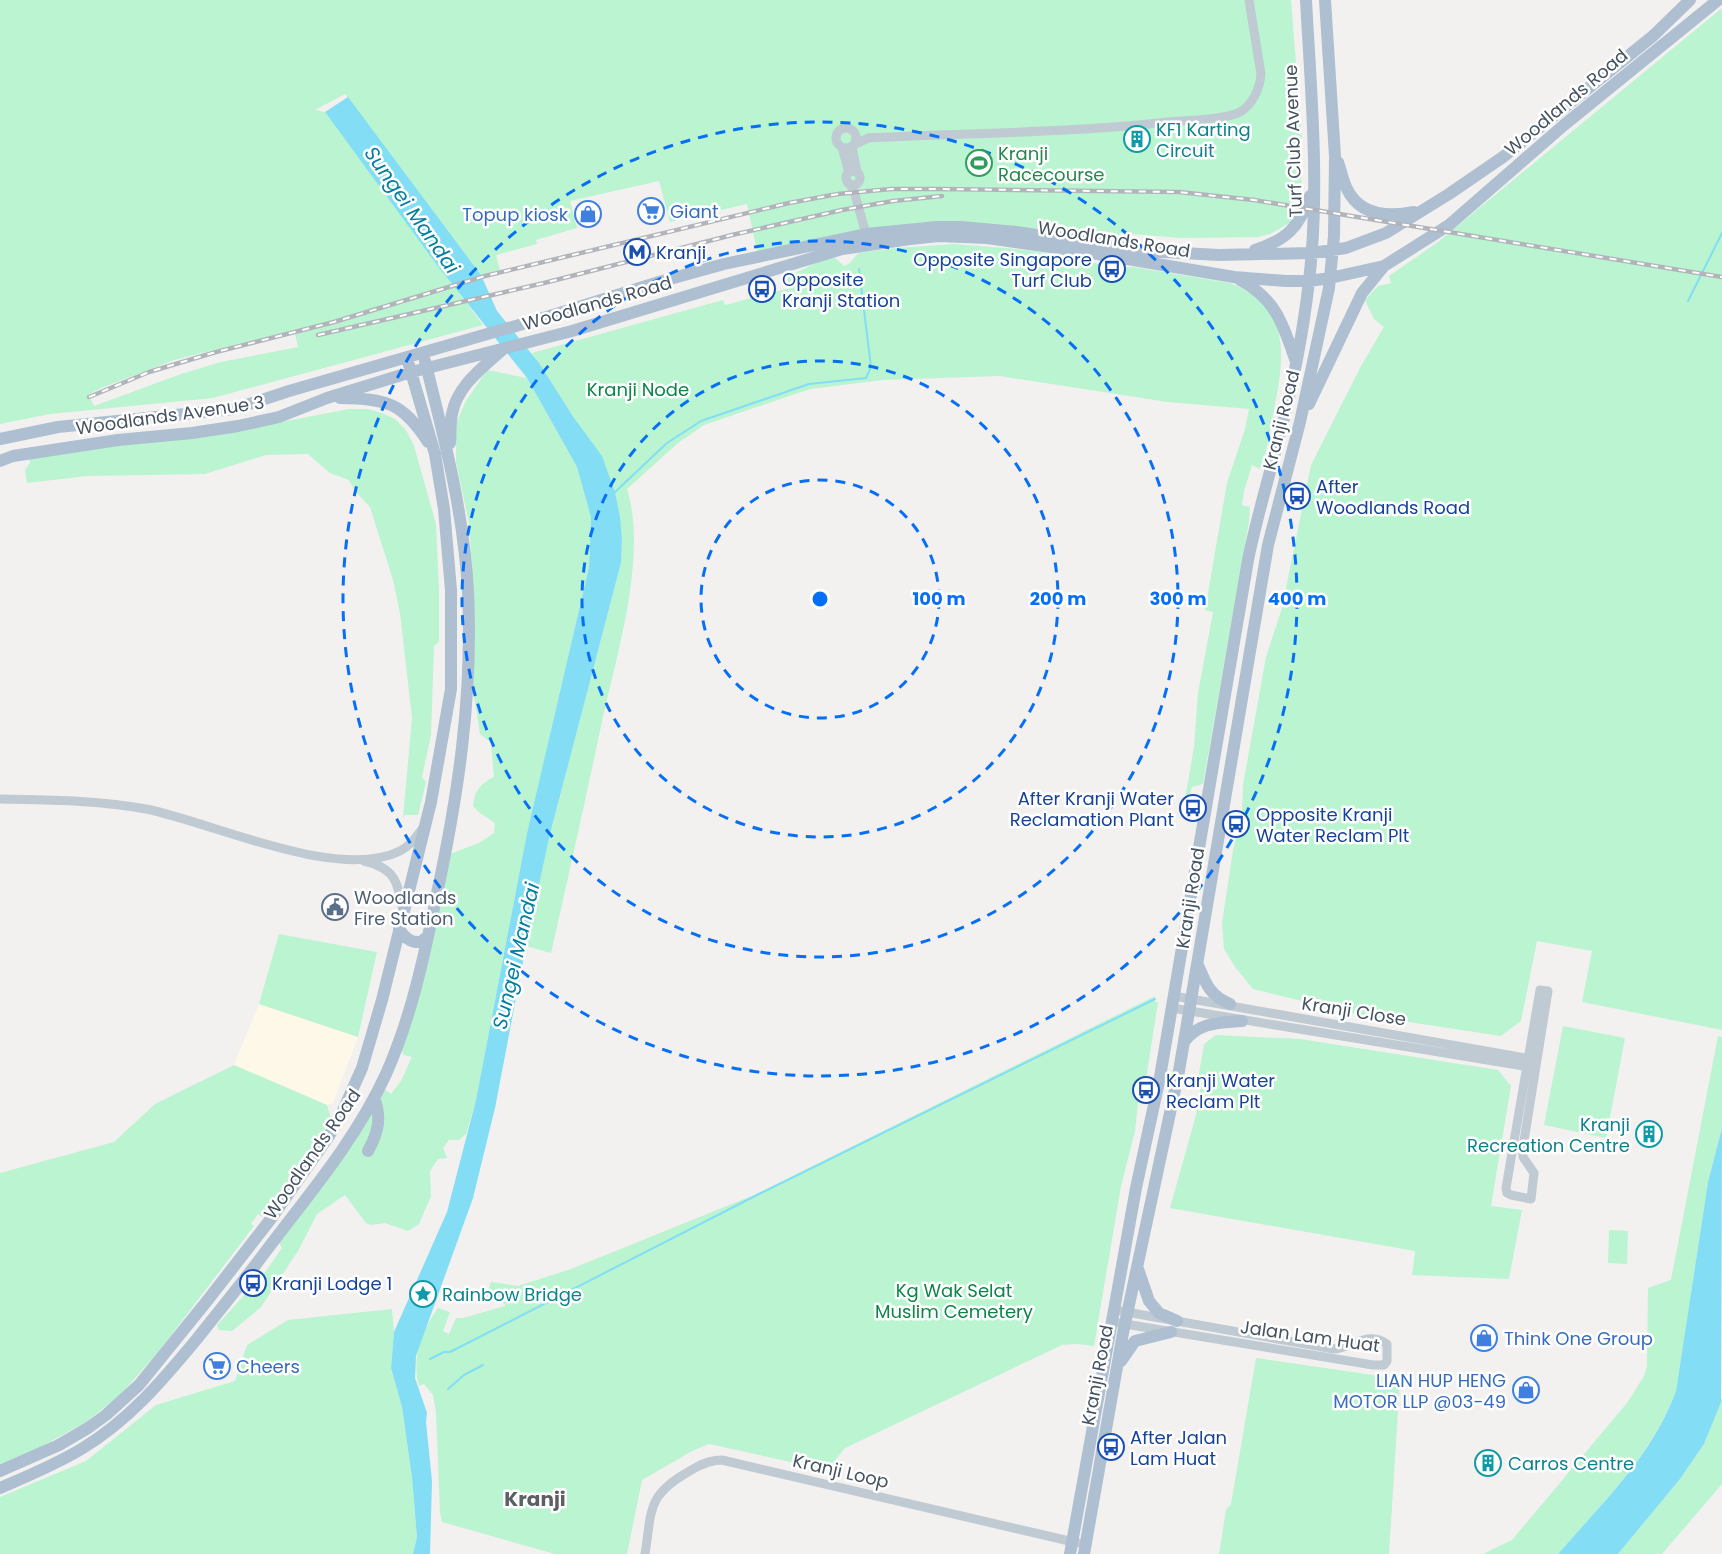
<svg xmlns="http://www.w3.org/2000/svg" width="1722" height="1554" font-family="Poppins,sans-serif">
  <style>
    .commercial { fill: #fef8e8 }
    .green { fill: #baf4d0; fill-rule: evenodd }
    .water { fill: #83def5 }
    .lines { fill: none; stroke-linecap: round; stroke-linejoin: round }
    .stream { stroke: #83def5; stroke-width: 2 }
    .minor { stroke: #bfcad3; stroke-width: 9 }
    .major { stroke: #adbfd1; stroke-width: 12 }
    .rail-casing { stroke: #b1b5bb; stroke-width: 4.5 }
    .rail { stroke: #fff; stroke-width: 2; stroke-dasharray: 7; stroke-linecap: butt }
    .ring { fill: none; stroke: #066ff6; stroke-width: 3; stroke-dasharray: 10 8 }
    .labels { text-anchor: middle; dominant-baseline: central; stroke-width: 5; stroke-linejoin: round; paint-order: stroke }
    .street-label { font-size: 18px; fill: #465360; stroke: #fff }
    .culture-label { font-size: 18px; fill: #0d838f; stroke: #fff; text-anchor: start }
    .leisure-label { font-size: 18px; fill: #27864d; stroke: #fff; text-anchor: start }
    .shop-label { font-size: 18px; fill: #366cbe; stroke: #fff; text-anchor: start }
    .transit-label { font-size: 18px; fill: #164399; stroke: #fff; text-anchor: start }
    .park-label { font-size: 18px; fill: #0d8448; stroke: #fff }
    .service-label { font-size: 18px; fill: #4e5e75; stroke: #fff; text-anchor: start }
    .water-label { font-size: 20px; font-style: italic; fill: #037f9f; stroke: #fff }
    .neighbourhood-label { font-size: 20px; font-weight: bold; fill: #5c6066; stroke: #fff }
    .centre { fill: #066ff6; stroke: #fff; stroke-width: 3 }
    .ring-label { font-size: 18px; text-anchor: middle; font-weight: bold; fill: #066ff6; stroke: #fff; stroke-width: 5; stroke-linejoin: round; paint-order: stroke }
  </style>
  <rect width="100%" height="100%" fill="#f3f0f0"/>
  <!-- commercial -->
  <path class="commercial" d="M259 1004 358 1037 333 1103 327 1105 234 1065Z"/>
  <!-- green -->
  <path class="green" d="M0 0H1291L1302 140 1301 192 1296 214 1291 222 1270 234 1258 237 1181 238 1120 233 1118 240 1023 229 839 234 757 251 747 204 670 222 659 181 570 201 577 228 536 240 537 244 496 255 500 270 481 275 345 94 315 110 325 112 483 325 213 398 50 414 0 424ZM294 330 298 347 221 362 181 374 94 406 88 395 101 388 174 360Z
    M1722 8V1030L1582 1002 1592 951 1537 941 1521 1021 1501 1036 1356 1014 1253 989 1235 967 1224 949 1222 923 1233 850 1242 814 1243 785 1266 657 1282 608 1311 465 1361 366 1384 327 1374 319 1365 300 1378 286 1391 283 1389 276 1438 242Z
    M954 244C1001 248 1064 251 1108 267V270L1119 271 1120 268 1133 267 1230 283C1294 309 1284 359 1273 415 1268 436 1269 448 1260 469L1252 465 1244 491 1242 505 1250 507 1249 522 1203 784 1192 787 1182 817 1194 747 1198 693 1213 612 1205 610 1227 483 1245 429 1249 409 1168 402 999 376 883 380 810 389 704 425 678 443 627 489C648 557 616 656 601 726 585 802 568 878 551 953L526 946 550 834 621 563 622 540 615 492 574 418 532 353 723 300 725 305 790 288 787 277 824 259 834 257 844 266 850 263 858 253 897 248Z
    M487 370 527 378 577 467 591 516 589 567 527 833 476 1100 466 1134 459 1140H449L443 1148 447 1158 438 1159 430 1171 431 1196 419 1224 408 1231 385 1223 370 1225 366 1223 345 1195 317 1214 298 1251 261 1307 232 1331 219 1330 217 1325 263 1275 282 1248 279 1243 382 1087 391 1094 401 1081 412 1057 404 1055 400 1049 450 854 479 843 494 833 495 823 480 813 473 806C474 791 481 783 494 777L491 743 480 734 473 689 472 570 469 523 456 462V438L457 421 466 401Z
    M349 409H368L382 413 395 419 406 430 414 446 436 524 439 591V642L434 646 431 735 422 777 426 782 418 815H405L403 818 412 718 400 613 393 580 370 507 355 491 349 480 330 473 308 454 266 455 205 474 87 476 27 483 25 470 30 463 29 456 281 422Z
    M279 934 377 952 358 1037 259 1004Z
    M1155 996V1002H1158L1146 1079 1139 1092 1135 1131 1121 1186 1094 1346 1077 1344 1062 1345 845 1448 827 1470 709 1444 692 1451 642 1480 627 1554H555L442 1522 440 1512 436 1413 433 1395 424 1384 419 1386C411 1358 422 1330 438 1308L450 1312 443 1331 449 1334 456 1318H463L505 1306V1304L486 1297 491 1282 518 1286 571 1269 754 1195Z
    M1563 1026 1625 1038 1606 1138 1544 1125Z
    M1216 1035 1300 1039 1498 1070 1511 1086 1491 1206 1522 1210 1509 1279 1412 1275 1415 1251 1170 1208 1196 1115 1200 1090 1199 1073 1204 1044Z
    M1718 1036 1722 1037V1128L1708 1182 1676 1391C1651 1456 1603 1502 1558 1554H1483L1512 1540 1627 1403 1644 1376 1647 1366 1648 1288 1671 1280Z
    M234 1065 327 1105 331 1119 307 1157 262 1217 258 1214 251 1224 254 1226 159 1351 119 1396 86 1422 22 1457 0 1465V1173L114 1142 155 1104Z
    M1609 1230 1628 1231 1627 1264 1608 1263Z
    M392 1309 394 1332 391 1368 402 1407 412 1478 417 1537 413 1554H0V1497L86 1461 156 1405 235 1381 247 1345 288 1320Z
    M1256 1358 1400 1379 1389 1554H1219L1226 1510 1231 1504Z
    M1722 1398V1484L1662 1554H1618L1680 1479 1704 1444Z"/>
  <!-- water -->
  <path class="water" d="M348 97 481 275 497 311 539 363 574 418 602 456 615 492 620 517 622 540 621 563 550 834 526 946 495 1108 473 1198 416 1356 415 1378 427 1413 426 1422 432 1481 430 1554H413L417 1537 412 1478 402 1407 391 1368 394 1332 447 1212 476 1100 527 833 589 567 591 517 577 467 527 378 437 265 325 112Z
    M1722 1128 1721 1402 1704 1444 1680 1479 1618 1554H1558C1603 1502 1652 1456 1676 1391L1708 1182Z"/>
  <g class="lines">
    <!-- stream -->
    <path class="stream" d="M1688 301 1722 233
      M614 493 667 443 701 421 809 384 866 378 871 367 859 269
      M430 1359 444 1352H450L757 1195 1155 999
      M448 1389 464 1375 483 1365"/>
    <!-- minor -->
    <path class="minor" d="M836 138a10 10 0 1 1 20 0a10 10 0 1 1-20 0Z
      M854 145 868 138C968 133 1068 133 1168 122 1187 120 1224 120 1240 112 1253 105 1260 87 1261 74L1249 0
      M842 147 849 173
      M852 147 857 172
      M846 178a7 7 0 1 1 14 0a7 7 0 1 1-14 0Z
      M848 182 854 191 866 234
      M0 799C49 800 98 800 146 809 212 822 337 882 400 851 410 846 415 838 422 829
      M364 861C395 868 398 882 403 911
      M1540 990 1548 991 1523 1147V1157L1534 1173 1531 1199 1511 1195 1507 1193 1506 1188Z
      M1174 996 1532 1059
      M1172 1008 1530 1067
      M1113 1322 1373 1365H1384L1387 1361V1344C1368 1330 1353 1348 1334 1349L1115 1310
      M645 1554C652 1511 646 1496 688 1472 699 1465 709 1460 722 1460L1078 1543"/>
    <!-- major -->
    <path class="major" d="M1338 162C1341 171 1343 181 1347 189 1360 216 1389 217 1414 212
      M1255 250C1286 240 1299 228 1310 196
      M1240 280C1275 298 1283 324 1295 359
      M340 398C387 399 402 402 428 442
      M1309 404 1362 293 1384 266
      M0 439 58 427 234 409 289 391 540 319 659 282 724 264 866 234 937 227H961L1016 232 1145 251 1219 255 1312 253 1346 248 1386 233 1449 194 1503 157 1653 36 1690 0
      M450 443C451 433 450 423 452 414 457 386 482 368 502 350
      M0 461 13 456 118 440 192 433 238 426 279 417 327 398 408 373 572 331 842 249 910 239 939 236 987 238 1086 252 1234 277 1286 281H1309L1330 278 1384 266 1449 225 1564 125 1718 0
      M399 929C404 937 410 943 421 942L428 936
      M1198 965C1206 984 1210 996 1230 1004
      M1184 1042C1199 1022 1218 1023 1242 1021
      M368 1151C378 1133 382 1118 374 1098
      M1138 1269 1149 1301 1159 1313 1177 1321
      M1121 1361 1135 1341 1171 1332
      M0 1471 59 1445 88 1428 106 1415 139 1385 207 1301 270 1220 329 1136 341 1115 362 1068 382 1000 431 802 451 689V590L444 509 435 454 409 365
      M0 1488C28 1476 57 1464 83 1448 129 1420 162 1381 196 1340 216 1315 237 1289 257 1263 302 1202 354 1144 386 1074 411 1018 424 957 436 898 458 797 473 696 468 592 464 513 444 437 425 361
      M1070 1554 1136 1188 1160 1077 1248 560C1256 520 1268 481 1278 441 1292 389 1303 334 1309 281 1320 188 1311 93 1306 0
      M1084 1554 1123 1333 1179 1071 1268 545 1300 422 1329 288 1334 236 1335 156 1325 0"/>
    <defs>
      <path id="rail" d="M318 335 544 283 732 235 842 210 893 201 942 196
        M89 397 149 372 216 352 334 322 485 276 789 203 838 194 891 189H936L1179 192 1254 200 1722 277"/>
    </defs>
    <!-- rail casing -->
    <use href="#rail" class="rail-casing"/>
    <!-- rail -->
    <use href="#rail" class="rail"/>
  </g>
  <!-- distance rings -->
  <g class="ring">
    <circle cx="820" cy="599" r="119"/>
    <circle cx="820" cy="599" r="238"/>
    <circle cx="820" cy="599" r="358"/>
    <circle cx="820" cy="599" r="477"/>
  </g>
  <!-- icons -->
  <defs>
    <symbol id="building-ring" viewBox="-11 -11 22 22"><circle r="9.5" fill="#fff" stroke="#0f9aa8" stroke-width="1.5"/><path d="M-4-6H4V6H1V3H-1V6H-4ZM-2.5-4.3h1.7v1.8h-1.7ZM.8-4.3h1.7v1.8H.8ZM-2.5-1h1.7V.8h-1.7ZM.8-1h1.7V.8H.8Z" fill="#0f9aa8"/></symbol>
    <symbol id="stadium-ring" viewBox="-11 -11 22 22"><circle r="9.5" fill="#fff" stroke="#2e9e5b" stroke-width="1.5"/><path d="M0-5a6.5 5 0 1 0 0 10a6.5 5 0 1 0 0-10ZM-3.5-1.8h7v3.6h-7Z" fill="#2e9e5b"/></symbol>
    <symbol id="supermarket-ring" viewBox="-11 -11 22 22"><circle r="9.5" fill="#fff" stroke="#3f7fe0" stroke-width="1.5"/><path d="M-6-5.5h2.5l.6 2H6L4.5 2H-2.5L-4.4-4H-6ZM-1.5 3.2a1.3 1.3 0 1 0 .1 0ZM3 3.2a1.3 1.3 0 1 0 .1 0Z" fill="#3f7fe0"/></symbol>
    <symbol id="shop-ring" viewBox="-11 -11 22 22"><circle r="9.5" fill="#fff" stroke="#3f7fe0" stroke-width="1.5"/><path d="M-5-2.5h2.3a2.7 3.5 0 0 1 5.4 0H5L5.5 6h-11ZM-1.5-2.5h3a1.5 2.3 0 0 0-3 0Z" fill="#3f7fe0"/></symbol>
    <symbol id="metro-ring" viewBox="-11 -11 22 22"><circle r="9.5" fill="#fff" stroke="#1a4fb4" stroke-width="1.5"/><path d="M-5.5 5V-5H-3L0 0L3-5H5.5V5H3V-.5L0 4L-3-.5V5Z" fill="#1a4fb4"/></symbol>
    <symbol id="bus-ring" viewBox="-11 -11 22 22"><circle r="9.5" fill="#fff" stroke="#1a4fb4" stroke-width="1.5"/><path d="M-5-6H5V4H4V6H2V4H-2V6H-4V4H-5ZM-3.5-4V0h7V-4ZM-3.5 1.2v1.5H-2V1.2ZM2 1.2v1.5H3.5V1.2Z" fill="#1a4fb4"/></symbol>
    <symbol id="civic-ring" viewBox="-11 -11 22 22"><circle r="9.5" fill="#fff" stroke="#5c6f8a" stroke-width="1.5"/><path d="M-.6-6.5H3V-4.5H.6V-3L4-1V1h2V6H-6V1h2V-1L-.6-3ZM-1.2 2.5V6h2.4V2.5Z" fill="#5c6f8a"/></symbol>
    <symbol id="sight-ring" viewBox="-11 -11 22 22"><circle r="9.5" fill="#fff" stroke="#0f9aa8" stroke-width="1.5"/><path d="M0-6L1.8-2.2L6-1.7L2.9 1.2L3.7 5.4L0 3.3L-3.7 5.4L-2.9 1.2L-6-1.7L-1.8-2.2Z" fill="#0f9aa8"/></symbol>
  </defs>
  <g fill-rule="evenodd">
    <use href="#building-ring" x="1122" y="124" width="30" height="30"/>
    <use href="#stadium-ring" x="964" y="148" width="30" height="30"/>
    <use href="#supermarket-ring" x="636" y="196" width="30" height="30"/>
    <use href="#shop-ring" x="573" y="199" width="30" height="30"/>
    <use href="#metro-ring" x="622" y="237" width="30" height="30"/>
    <use href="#bus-ring" x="1097" y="254" width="30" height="30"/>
    <use href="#bus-ring" x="747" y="274" width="30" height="30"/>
    <use href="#bus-ring" x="1282" y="481" width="30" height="30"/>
    <use href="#bus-ring" x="1178" y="793" width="30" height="30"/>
    <use href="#bus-ring" x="1221" y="809" width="30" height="30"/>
    <use href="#civic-ring" x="320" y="892" width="30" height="30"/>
    <use href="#bus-ring" x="1131" y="1075" width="30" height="30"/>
    <use href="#building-ring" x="1634" y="1119" width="30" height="30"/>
    <use href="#bus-ring" x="238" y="1268" width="30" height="30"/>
    <use href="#sight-ring" x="408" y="1279" width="30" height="30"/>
    <use href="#shop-ring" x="1469" y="1323" width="30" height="30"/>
    <use href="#supermarket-ring" x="202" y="1351" width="30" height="30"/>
    <use href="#shop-ring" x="1511" y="1375" width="30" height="30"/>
    <use href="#bus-ring" x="1096" y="1432" width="30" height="30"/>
    <use href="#building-ring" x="1473" y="1448" width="30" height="30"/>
  </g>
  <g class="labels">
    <!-- street labels -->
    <g class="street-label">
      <text transform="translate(1566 102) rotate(-40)">Woodlands Road</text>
      <text transform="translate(1293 141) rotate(-92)">Turf Club Avenue</text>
      <text transform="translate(1114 239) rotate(9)">Woodlands Road</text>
      <text transform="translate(597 303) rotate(-16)">Woodlands Road</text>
      <text transform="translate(170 415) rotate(-8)">Woodlands Avenue 3</text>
      <text transform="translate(1281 420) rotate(-76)">Kranji Road</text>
      <text transform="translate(1190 898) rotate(-81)">Kranji Road</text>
      <text transform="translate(1354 1011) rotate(9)">Kranji Close</text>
      <text transform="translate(312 1154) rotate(-55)">Woodlands Road</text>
      <text transform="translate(1310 1336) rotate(8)">Jalan Lam Huat</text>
      <text transform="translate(1097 1375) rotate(-79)">Kranji Road</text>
      <text transform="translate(841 1471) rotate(13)">Kranji Loop</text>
    </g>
    <!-- culture labels -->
    <g class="culture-label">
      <text x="1156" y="129">KF1 Karting<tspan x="1156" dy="21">Circuit</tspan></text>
      <text x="1630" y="1124" text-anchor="end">Kranji<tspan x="1630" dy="21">Recreation Centre</tspan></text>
      <text x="442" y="1294">Rainbow Bridge</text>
      <text x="1508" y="1463">Carros Centre</text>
    </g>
    <!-- leisure labels -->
    <g class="leisure-label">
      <text x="998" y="153">Kranji<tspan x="998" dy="21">Racecourse</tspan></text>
    </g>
    <!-- shop labels -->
    <g class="shop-label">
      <text x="670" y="211">Giant</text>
      <text x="568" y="214" text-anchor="end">Topup kiosk</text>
      <text x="1504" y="1338">Think One Group</text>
      <text x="236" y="1366">Cheers</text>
      <text x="1506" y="1380" text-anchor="end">LIAN HUP HENG<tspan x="1506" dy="21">MOTOR LLP @03-49</tspan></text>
    </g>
    <!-- transit labels -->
    <g class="transit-label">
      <text x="656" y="252">Kranji</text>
      <text x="1092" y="259" text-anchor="end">Opposite Singapore<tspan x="1092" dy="21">Turf Club</tspan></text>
      <text x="782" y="279">Opposite<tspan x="782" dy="21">Kranji Station</tspan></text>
      <text x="1316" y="486">After<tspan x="1316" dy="21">Woodlands Road</tspan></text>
      <text x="1174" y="798" text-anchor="end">After Kranji Water<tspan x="1174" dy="21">Reclamation Plant</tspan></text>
      <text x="1256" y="814">Opposite Kranji<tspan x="1256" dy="21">Water Reclam Plt</tspan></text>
      <text x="1166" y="1080">Kranji Water<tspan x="1166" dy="21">Reclam Plt</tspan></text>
      <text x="272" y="1283">Kranji Lodge 1</text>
      <text x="1130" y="1437">After Jalan<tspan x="1130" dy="21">Lam Huat</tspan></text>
    </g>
    <!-- park labels -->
    <g class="park-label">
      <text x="638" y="389">Kranji Node</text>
      <text x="954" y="1290">Kg Wak Selat<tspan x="954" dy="21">Muslim Cemetery</tspan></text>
    </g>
    <!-- service labels -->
    <g class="service-label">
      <text x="354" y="897">Woodlands<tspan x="354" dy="21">Fire Station</tspan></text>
    </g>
    <!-- water labels -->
    <g class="water-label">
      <text transform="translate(412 210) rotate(55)">Sungei Mandai</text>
      <text transform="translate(516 956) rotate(-77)">Sungei Mandai</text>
    </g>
    <!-- neighbourhood labels -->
    <g class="neighbourhood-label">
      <text x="535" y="1499">Kranji</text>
    </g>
  </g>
  <circle cx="820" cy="599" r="9" class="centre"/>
  <g class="ring-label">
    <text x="939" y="605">100 m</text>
    <text x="1058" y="605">200 m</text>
    <text x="1178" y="605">300 m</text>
    <text x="1297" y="605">400 m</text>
  </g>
</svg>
